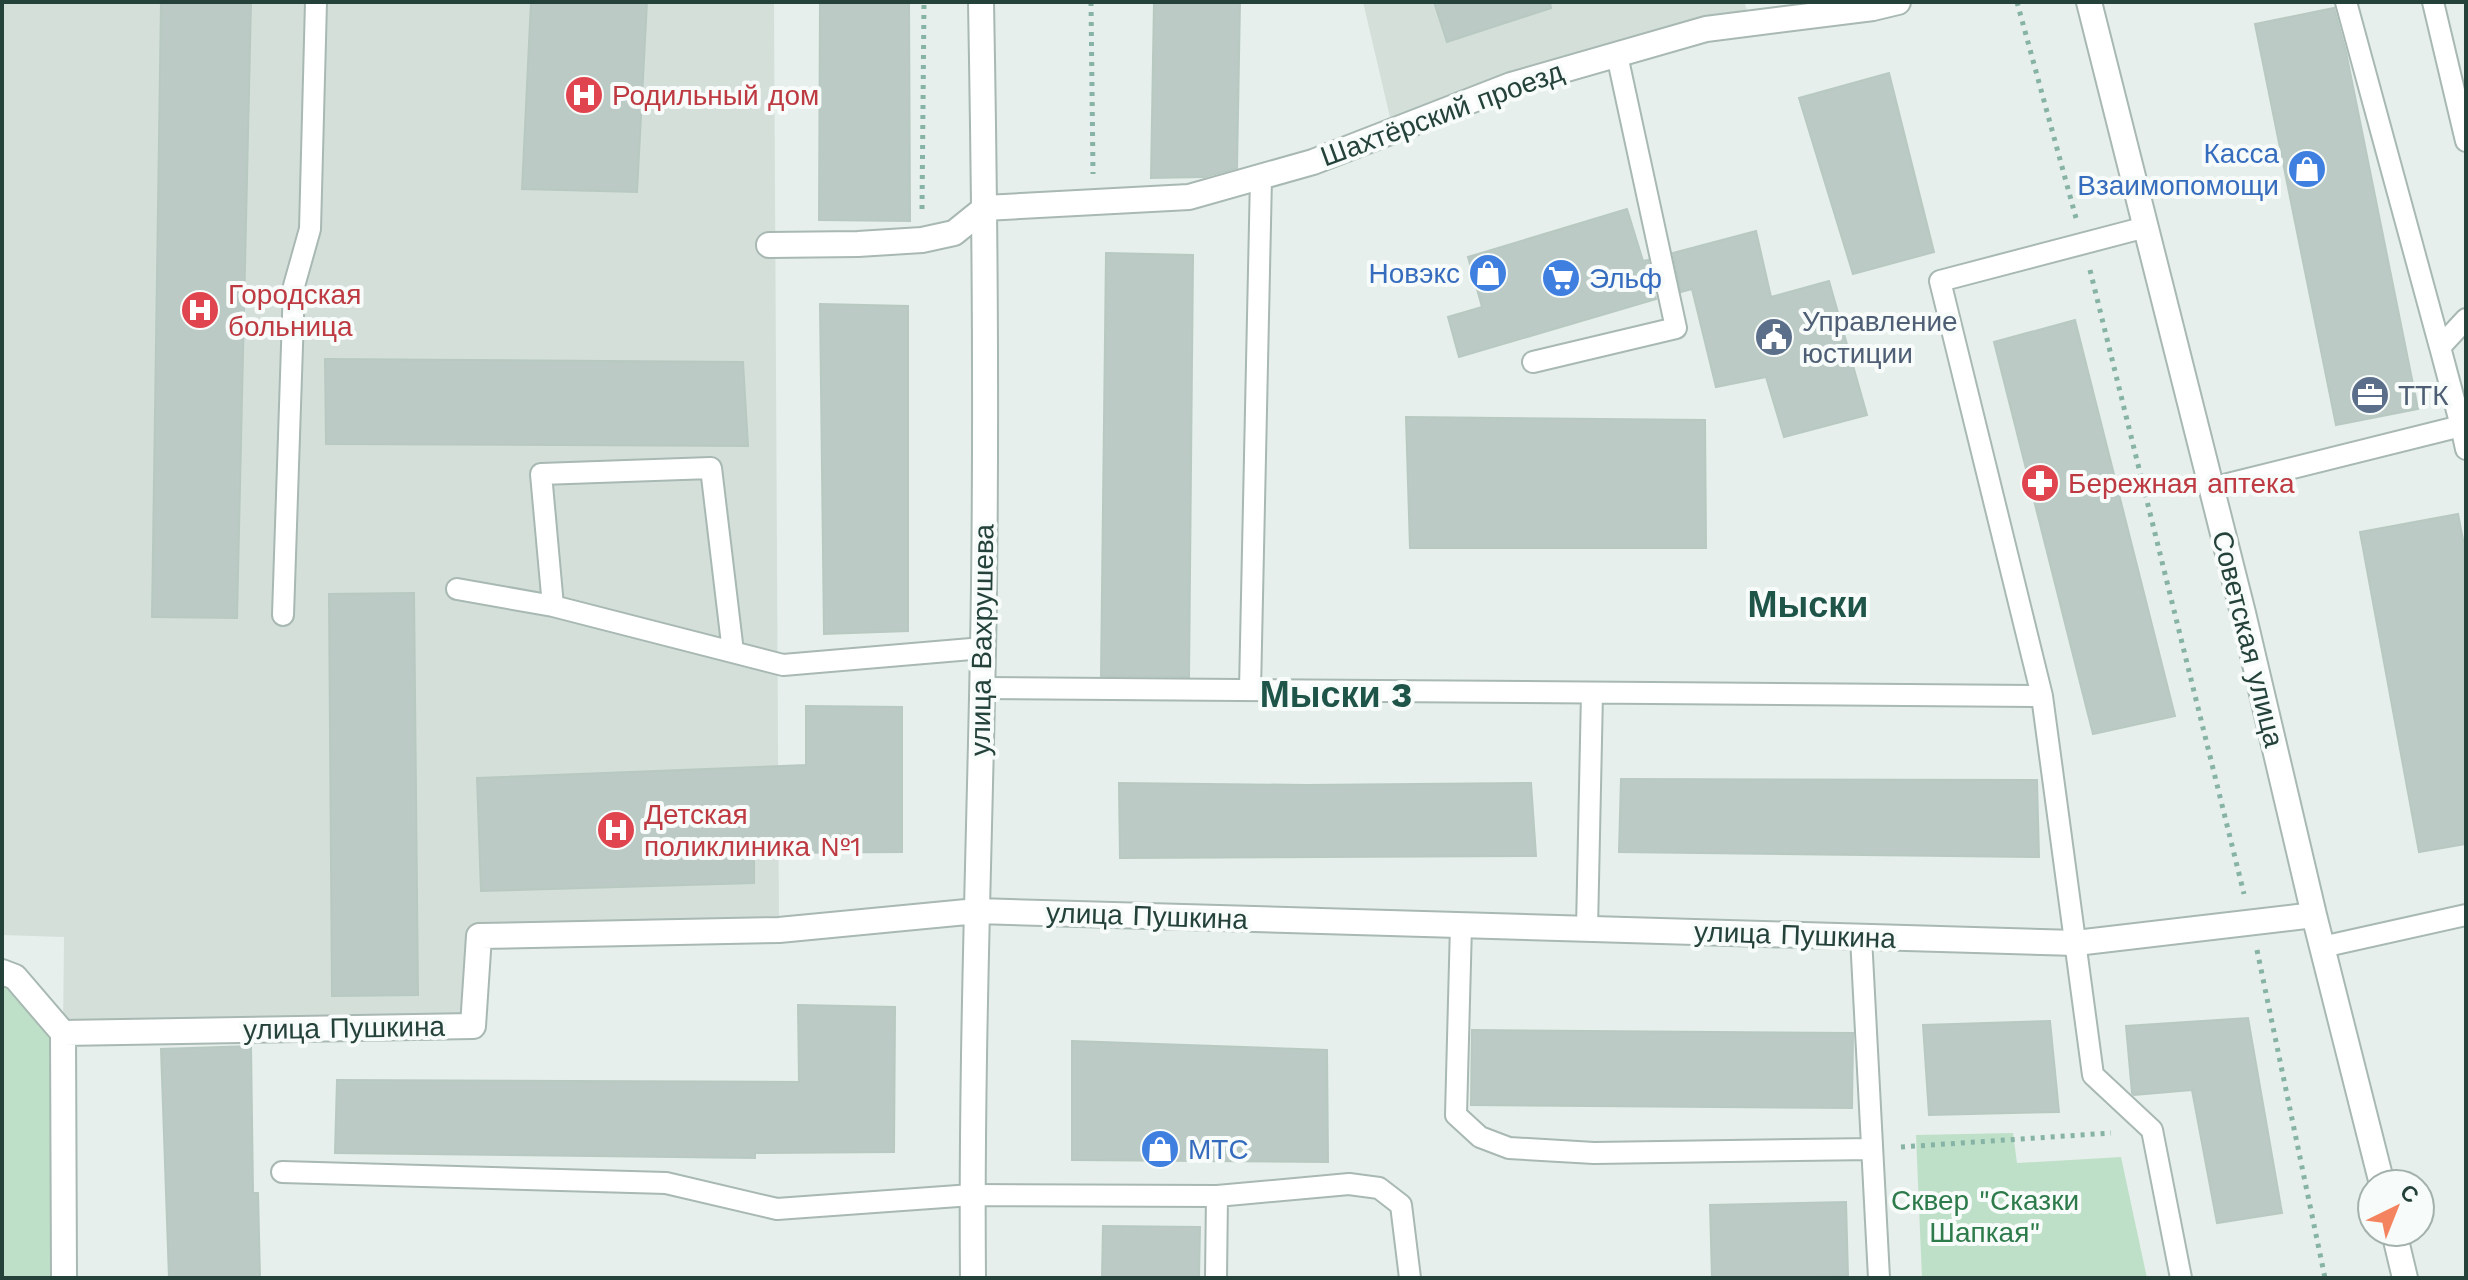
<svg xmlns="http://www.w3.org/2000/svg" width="2468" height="1280" font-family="'Work Sans',sans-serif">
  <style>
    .built { fill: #d4dfda }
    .green { fill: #bfe0c8 }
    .building { fill: #bbcac4; stroke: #b8c9c2; stroke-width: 2 }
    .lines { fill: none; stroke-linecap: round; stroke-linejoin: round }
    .lane-casing { stroke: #a8b8b2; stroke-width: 24 }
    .street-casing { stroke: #a8b8b2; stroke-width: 28 }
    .path { stroke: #86b3a5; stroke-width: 5; stroke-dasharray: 4 6; stroke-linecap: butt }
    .lane { stroke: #fff; stroke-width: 20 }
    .street { stroke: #fff; stroke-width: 24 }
    .labels { text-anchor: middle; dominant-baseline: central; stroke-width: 8; stroke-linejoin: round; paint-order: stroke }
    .health-label { font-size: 28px; fill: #be3a42; stroke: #f7fbf9; text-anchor: start }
    .street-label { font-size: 28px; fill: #24423a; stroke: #f7fbf9 }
    .shop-label { font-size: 28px; fill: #366cbe; stroke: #f7fbf9; text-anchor: end }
    .service-label { font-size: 28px; fill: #4e5e75; stroke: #f7fbf9; text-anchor: start }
    .park-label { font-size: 28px; fill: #2d7a4b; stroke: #f7fbf9 }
    .district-label { font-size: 36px; font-weight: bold; fill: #1f5548; stroke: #f7fbf9 }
  </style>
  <rect width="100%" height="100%" fill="#e6efeb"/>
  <!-- built -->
  <path class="built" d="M2 2H774L779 930 479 936 473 1026 63 1033 64 937 2 935Z
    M1363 2H1744L1752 23 1393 130Z"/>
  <!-- green -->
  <path class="green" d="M2 972 63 1033 64 1278H2Z
    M2013 1133 2017 1163 2121 1157 2147 1278H1922L1916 1135Z"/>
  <!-- building -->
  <path class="building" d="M161 2H251L237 618 152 617Z
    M531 2H647L637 192 522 189Z
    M820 2H909L910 221 819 220Z
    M1154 2H1240L1237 168 1204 177 1151 178Z
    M1434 2H1550L1551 8 1447 42Z
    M2334 8 2346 52 2418 409 2336 425 2255 24Z
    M1889 73 1934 252 1853 274 1799 98Z
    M1627 209 1643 261 1648 260 1656 299 1459 357 1448 317 1482 307 1468 257Z
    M1756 231 1771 297 1829 281 1867 415 1784 437 1766 377 1716 387 1692 289 1681 292 1673 253Z
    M1106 253 1193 255 1189 677 1101 676Z
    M820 304 908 306V631L824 634Z
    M2075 320 2175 716 2093 734 1994 342Z
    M325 359 743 362 748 446 326 444Z
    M1406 417 1705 420 1706 548H1410Z
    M2458 514 2466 555V844L2419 852 2360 532Z
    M414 593 418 995 332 996 329 594Z
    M806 706 902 707V852L754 853V883L481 891 477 778 806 765Z
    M1621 779 2037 780 2039 857 1619 852Z
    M1119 783 1306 785 1531 783 1536 856 1120 858Z
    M798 1005 895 1007 894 1152 755 1153V1158L335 1153 337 1080 799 1082Z
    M2248 1018 2282 1213 2217 1223 2192 1090 2134 1095 2132 1093 2126 1026Z
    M2050 1021 2059 1112 1929 1115 1923 1025Z
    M1472 1030 1853 1033 1852 1108 1471 1105Z
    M1072 1041 1327 1050 1328 1162 1072 1160Z
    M251 1046 253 1193H258L260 1278H169L161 1049Z
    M1846 1202 1848 1276 1712 1278 1710 1205Z
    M1103 1226 1200 1227 1199 1278H1102Z"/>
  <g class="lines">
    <defs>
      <path id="lane" d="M2346 2 2440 347
        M2433 2 2466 141
        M1533 362 1676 328 1617 55
        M2461 426 2440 347 2466 319
        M2212 488 2461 426 2466 449
        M457 589 553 606 783 665 983 648
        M553 606 541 474 711 468 733 652
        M283 615 294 286 310 229 316 2
        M982 688 2042 696 1940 281 2146 227
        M1250 690 1261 177
        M2042 696 2093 1075 2152 1130 2181 1278
        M1461 925 1456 1115 1480 1137 1509 1148 1594 1153 1872 1149
        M1587 929 1592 693
        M1861 937 1879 1278
        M2322 947 2466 915
        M282 1172 666 1183 777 1209 972 1195 1217 1196 1216 1278
        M1217 1196 1349 1184 1379 1188 1401 1205 1410 1278"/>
      <path id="street" d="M2089 2 2243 613 2314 915 2382 1184
        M769 245 858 244 922 240 954 233 985 208 1189 197 1313 162 1511 85 1706 29 1873 8 1898 2
        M2 972 15 977 63 1033
        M63 1033 473 1026 479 936 779 930 977 911 2076 943 2314 915
        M63 1033 64 1278
        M2394 1232 2405 1278
        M973 1278C971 1068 979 859 983 650 987 434 985 218 981 2"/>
    </defs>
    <!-- lane casing -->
    <use href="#lane" class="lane-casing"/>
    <!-- street casing -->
    <use href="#street" class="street-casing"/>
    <!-- path -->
    <path class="path" d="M1091 2 1093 174
      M2017 2 2076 218
      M922 209 924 2
      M2090 270 2244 894
      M2257 950 2325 1278
      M1901 1147 2111 1133"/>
    <!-- lane -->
    <use href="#lane" class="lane"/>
    <!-- street -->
    <use href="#street" class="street"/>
  </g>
  <!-- icons -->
  <defs>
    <symbol id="hospital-disc" viewBox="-11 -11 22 22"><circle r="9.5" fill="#e0444e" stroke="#f7fbf9"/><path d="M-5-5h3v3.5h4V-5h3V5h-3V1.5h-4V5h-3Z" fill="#fff"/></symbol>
    <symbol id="shop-disc" viewBox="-11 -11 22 22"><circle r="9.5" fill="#3f7fe0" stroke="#f7fbf9"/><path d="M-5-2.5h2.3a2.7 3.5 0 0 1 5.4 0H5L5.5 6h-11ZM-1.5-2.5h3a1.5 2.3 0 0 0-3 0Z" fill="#fff"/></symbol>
    <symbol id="supermarket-disc" viewBox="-11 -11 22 22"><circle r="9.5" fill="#3f7fe0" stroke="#f7fbf9"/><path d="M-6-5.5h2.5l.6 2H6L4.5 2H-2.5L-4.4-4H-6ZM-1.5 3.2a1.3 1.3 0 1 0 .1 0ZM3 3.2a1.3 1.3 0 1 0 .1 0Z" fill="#fff"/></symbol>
    <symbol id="civic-disc" viewBox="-11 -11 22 22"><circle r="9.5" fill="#5c6f8a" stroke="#f7fbf9"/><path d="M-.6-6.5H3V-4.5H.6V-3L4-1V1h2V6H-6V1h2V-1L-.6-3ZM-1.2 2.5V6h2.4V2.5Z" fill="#fff"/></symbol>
    <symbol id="office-disc" viewBox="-11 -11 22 22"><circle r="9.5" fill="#5c6f8a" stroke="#f7fbf9"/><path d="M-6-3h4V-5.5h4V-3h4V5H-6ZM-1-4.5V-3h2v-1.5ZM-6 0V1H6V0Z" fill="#fff"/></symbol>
    <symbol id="pharmacy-disc" viewBox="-11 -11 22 22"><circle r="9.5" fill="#e0444e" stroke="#f7fbf9"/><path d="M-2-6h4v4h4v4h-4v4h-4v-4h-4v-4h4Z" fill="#fff"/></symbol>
  </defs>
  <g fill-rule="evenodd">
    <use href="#hospital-disc" x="562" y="73" width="44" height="44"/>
    <use href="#shop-disc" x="2285" y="147" width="44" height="44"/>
    <use href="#shop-disc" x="1466" y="251" width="44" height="44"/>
    <use href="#supermarket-disc" x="1539" y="256" width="44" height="44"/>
    <use href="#hospital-disc" x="178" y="288" width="44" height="44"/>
    <use href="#civic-disc" x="1752" y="315" width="44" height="44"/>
    <use href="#office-disc" x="2348" y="373" width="44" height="44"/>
    <use href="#pharmacy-disc" x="2018" y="461" width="44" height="44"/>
    <use href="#hospital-disc" x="594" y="808" width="44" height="44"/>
    <use href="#shop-disc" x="1138" y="1127" width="44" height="44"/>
  </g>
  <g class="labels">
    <!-- health labels -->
    <g class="health-label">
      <text x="612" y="95">Родильный дом</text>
      <text x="228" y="294">Городская<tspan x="228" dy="32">больница</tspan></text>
      <text x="2068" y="483">Бережная аптека</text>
      <text x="644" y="814">Детская<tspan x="644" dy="32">поликлиника №1</tspan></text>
    </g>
    <!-- street labels -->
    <g class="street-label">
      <text transform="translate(1442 114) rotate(-20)">Шахтёрский проезд</text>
      <text transform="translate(2248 639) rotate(76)">Советская улица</text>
      <text transform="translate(982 640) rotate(-89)">улица Вахрушева</text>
      <text transform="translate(1147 916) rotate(2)">улица Пушкина</text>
      <text transform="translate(1795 935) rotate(2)">улица Пушкина</text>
      <text transform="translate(344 1028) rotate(-1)">улица Пушкина</text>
    </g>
    <!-- shop labels -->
    <g class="shop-label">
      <text x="2279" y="153">Касса<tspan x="2279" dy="32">Взаимопомощи</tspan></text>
      <text x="1460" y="273">Новэкс</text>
      <text x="1589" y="278" text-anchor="start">Эльф</text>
      <text x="1188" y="1149" text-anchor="start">МТС</text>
    </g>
    <!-- service labels -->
    <g class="service-label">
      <text x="1802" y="321">Управление<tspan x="1802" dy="32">юстиции</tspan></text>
      <text x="2398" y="395">ТТК</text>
    </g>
    <!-- park labels -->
    <g class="park-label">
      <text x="1985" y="1200">Сквер "Сказки<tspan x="1985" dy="32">Шапкая"</tspan></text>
    </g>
    <!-- district labels -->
    <g class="district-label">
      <text x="1808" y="605">Мыски</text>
      <text x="1336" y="695">Мыски 3</text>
    </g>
  </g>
  <!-- border -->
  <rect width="2468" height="1280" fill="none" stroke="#24423a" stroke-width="8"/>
  <!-- north arrow -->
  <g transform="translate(2396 1208) rotate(43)"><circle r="38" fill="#f7fbf9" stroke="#a3b1ad" stroke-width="2"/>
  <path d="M0-6L14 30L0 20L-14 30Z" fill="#f4845f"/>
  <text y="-12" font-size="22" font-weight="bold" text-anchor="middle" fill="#24423a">С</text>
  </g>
</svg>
